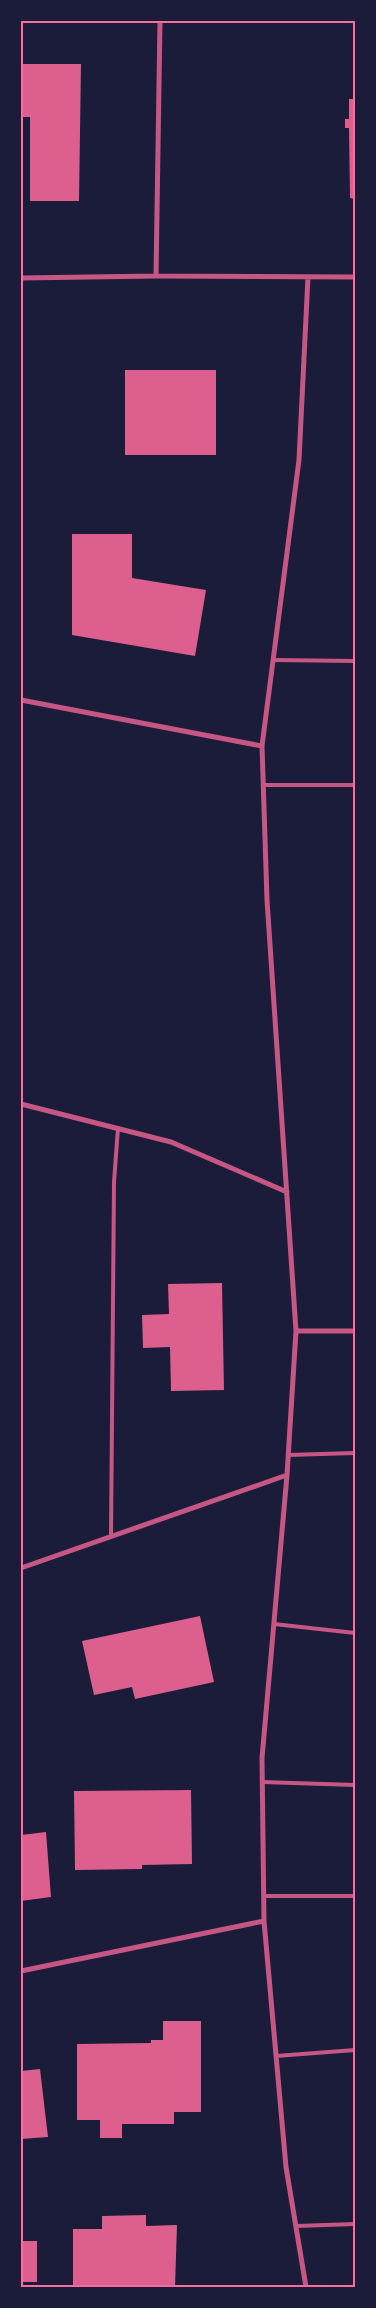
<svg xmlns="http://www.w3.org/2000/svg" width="376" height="2308" font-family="Cabin,sans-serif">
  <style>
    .building { fill: #dd5f8e }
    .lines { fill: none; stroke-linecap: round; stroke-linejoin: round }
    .service { stroke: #c65784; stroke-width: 4 }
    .minor { stroke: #c65784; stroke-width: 5 }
    .neatline { fill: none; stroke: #ff6b9d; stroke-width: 2 }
  </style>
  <rect width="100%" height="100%" fill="#1b1b3a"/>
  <!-- building -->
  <path class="building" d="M21 64H81L79 201H30V117H21Z
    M349 99H355V199L350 198 349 128H345V119H349Z
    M125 370H216V455H125Z
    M72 534H132V578L206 590 195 656 72 635Z
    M222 1283 224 1390 171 1391 170 1347 143 1348 142 1315 169 1314 168 1284Z
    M200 1616 214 1682 135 1699 132 1687 94 1695 82 1641Z
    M191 1790 192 1864 142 1865V1869L75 1870 74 1791Z
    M46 1832 51 1897 21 1901V1835Z
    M163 2021H201V2112H174V2124H122V2138H100V2120H77V2044L151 2043V2040H163Z
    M40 2069 48 2137 21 2139V2071Z
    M146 2215V2226L177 2225 175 2287H73V2229H102V2216Z
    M21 2241H37V2282H21Z"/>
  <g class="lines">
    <!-- service -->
    <path class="service" d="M273 660 355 661
      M263 785H355
      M288 1455 355 1453
      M111 1536 114 1182 118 1128
      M274 1624 355 1633
      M355 1679V1685
      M262 1782 355 1785
      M264 1896H355
      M276 2056 355 2050
      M296 2226 355 2224"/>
    <!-- minor -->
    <path class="minor" d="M156 276 160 21
      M21 278 156 276 355 277
      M21 700 262 746
      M21 1104 171 1142 287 1192
      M296 1331H355
      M21 1568 287 1475
      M21 1971 264 1921
      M306 2287 286 2167 264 1921 262 1758 287 1475 296 1331 267 900 262 746 299 460 308 277"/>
  </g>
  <!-- border -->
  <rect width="376" height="2308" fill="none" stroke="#1b1b3a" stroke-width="45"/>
  <rect x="22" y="22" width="332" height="2264" class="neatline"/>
</svg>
